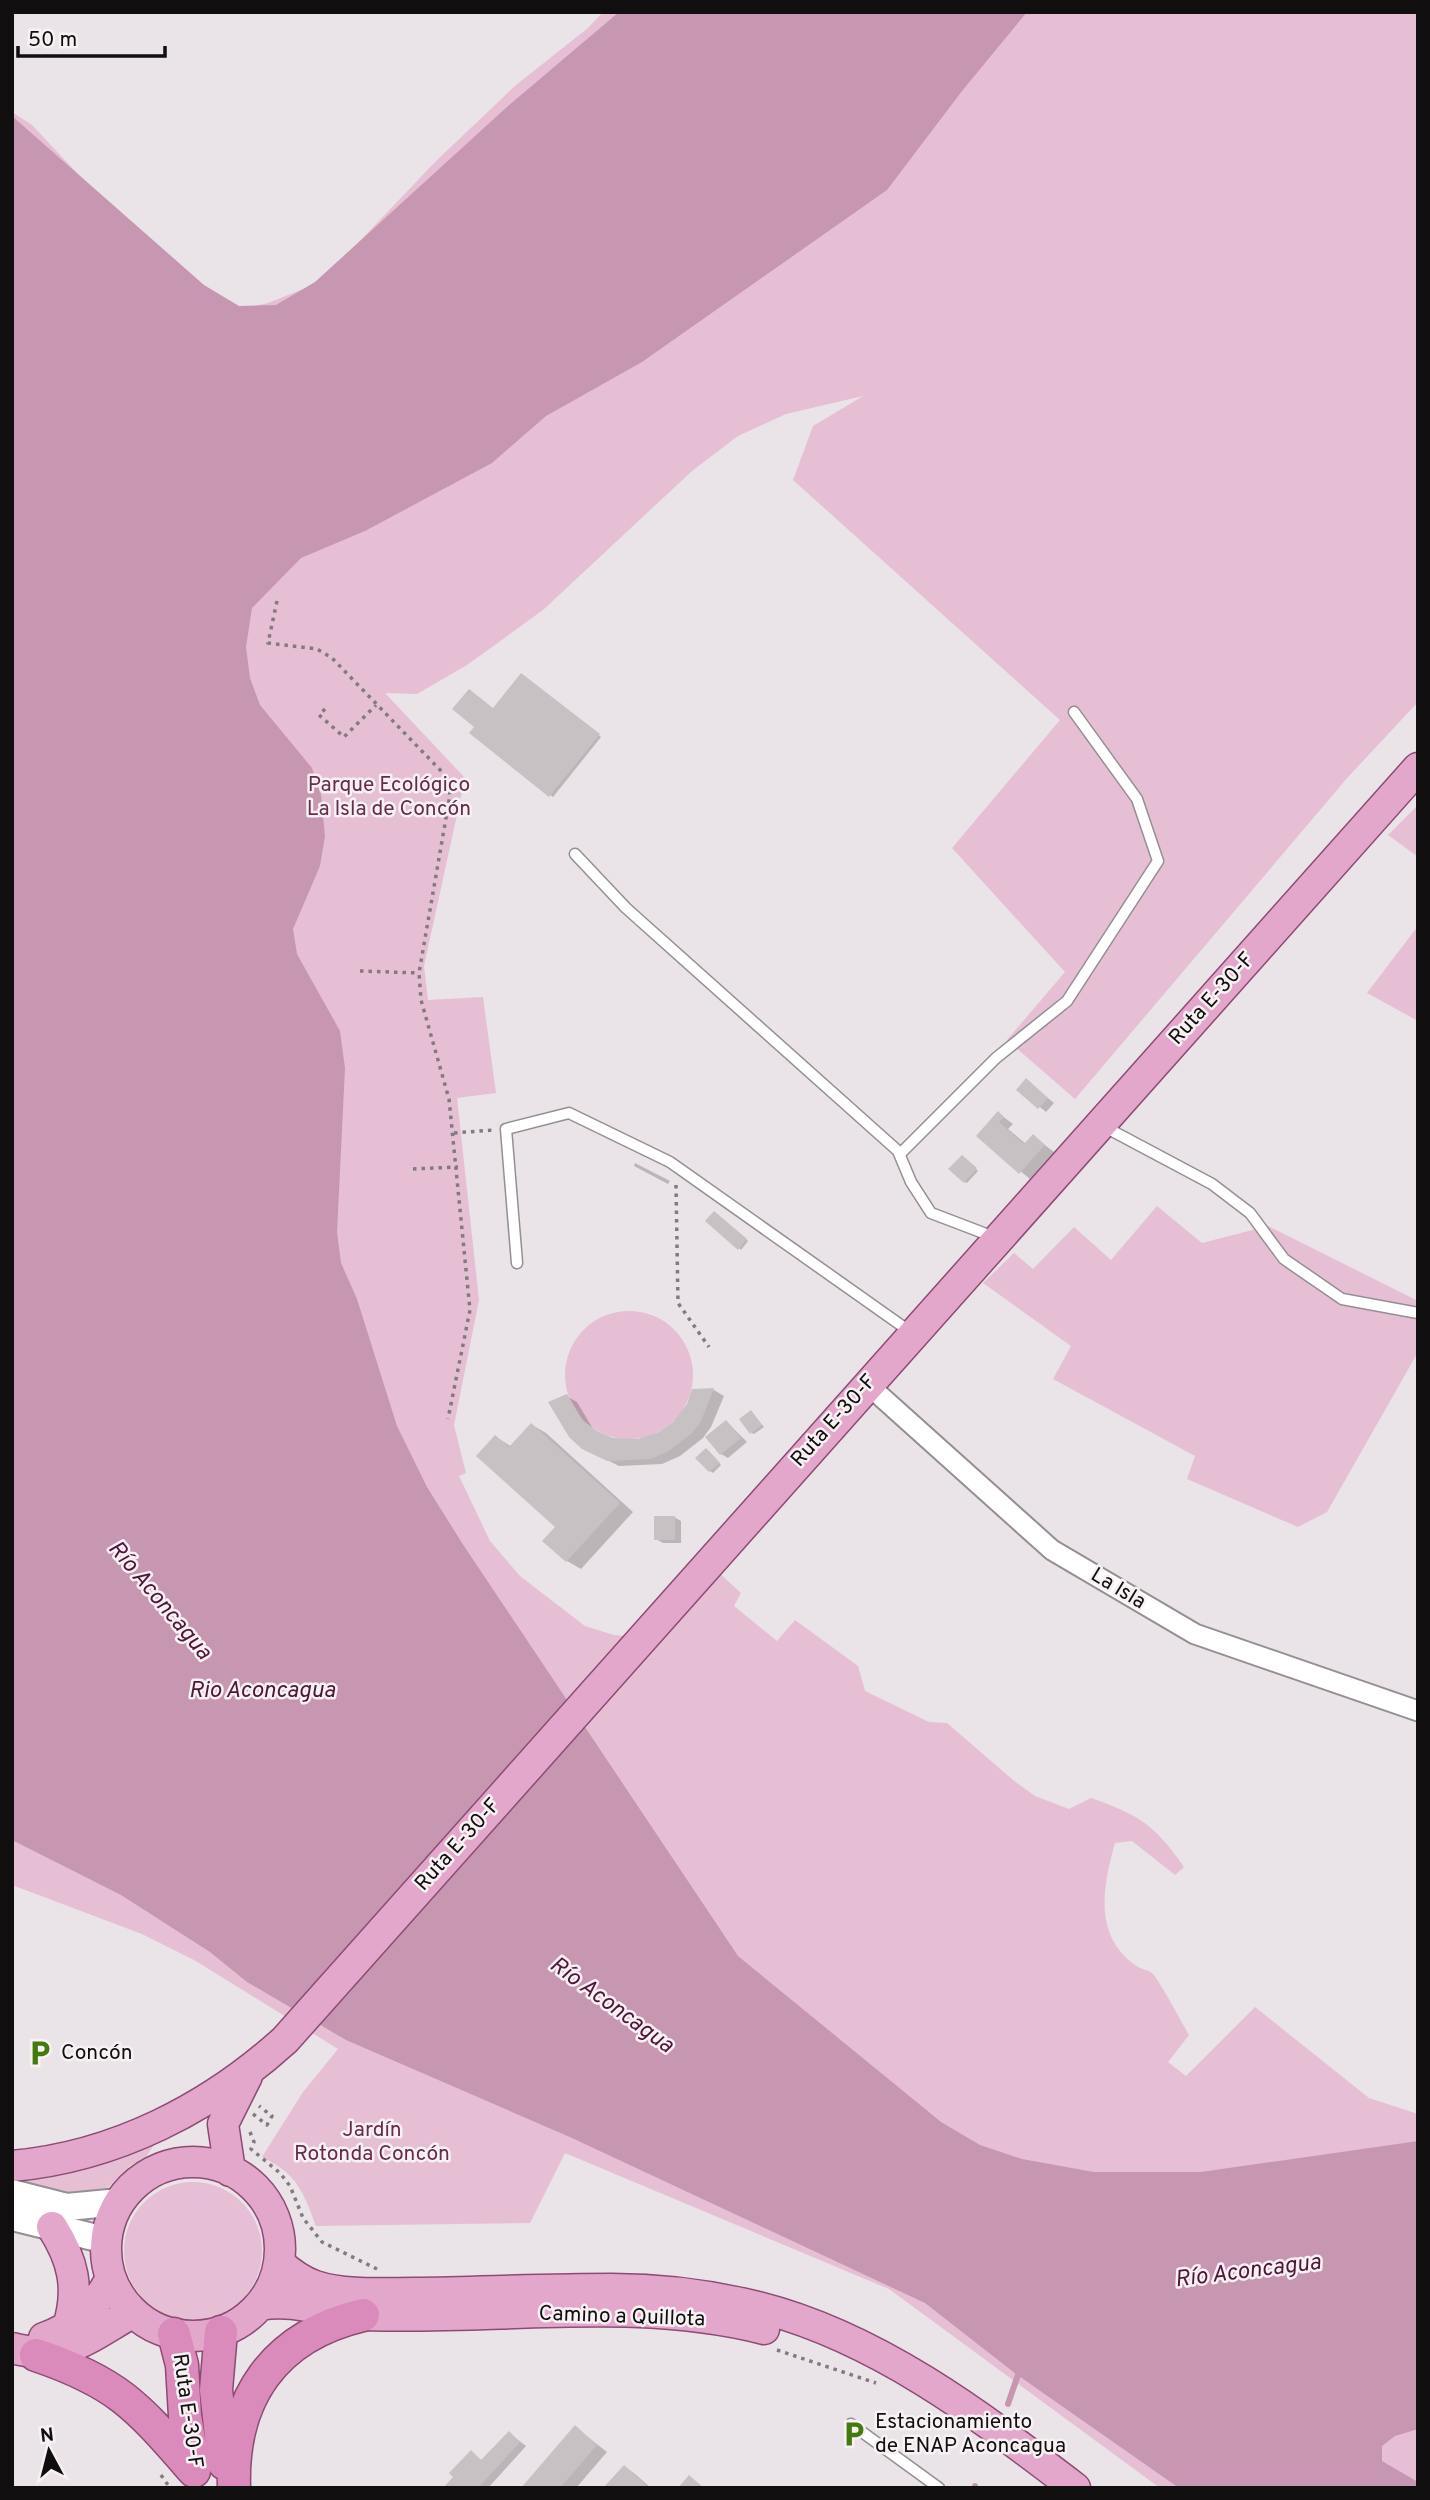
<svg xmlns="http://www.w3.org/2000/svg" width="1430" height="2500" font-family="Overpass,sans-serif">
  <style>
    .green { fill: #e6bfd4 }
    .water { fill: #c797b2 }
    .shadow { fill: #0003 }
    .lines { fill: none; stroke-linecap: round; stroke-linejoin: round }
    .stream { stroke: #c797b2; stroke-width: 6 }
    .building { fill: #c7c1c4 }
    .service-casing { stroke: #958f92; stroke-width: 13 }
    .minor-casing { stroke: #958f92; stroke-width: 23 }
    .secondary-casing { stroke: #958f92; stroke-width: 30 }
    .primary-casing { stroke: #8d4b74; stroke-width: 33 }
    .trunk-casing { stroke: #8d4b74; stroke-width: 35 }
    .path { stroke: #807b7e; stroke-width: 3.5; stroke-dasharray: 3.5 5; stroke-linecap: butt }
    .service { stroke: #fff; stroke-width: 10 }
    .minor { stroke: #fff; stroke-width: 19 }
    .secondary { stroke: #fff; stroke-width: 26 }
    .primary { stroke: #e3a7cc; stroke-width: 30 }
    .trunk { stroke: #da8abb; stroke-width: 32 }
    .labels { text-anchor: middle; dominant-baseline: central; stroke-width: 5; stroke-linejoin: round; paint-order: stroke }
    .park-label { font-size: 21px; fill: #662b50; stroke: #f7f1f4 }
    .street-label { font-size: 21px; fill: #100e0f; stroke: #f7f1f4 }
    .poi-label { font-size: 21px; fill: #100e0f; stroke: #f7f1f4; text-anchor: start }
    .water-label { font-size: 23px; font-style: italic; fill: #4f153b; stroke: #f7f1f4 }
  </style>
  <rect width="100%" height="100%" fill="#eae3e7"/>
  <!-- green -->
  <path class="green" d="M603 12H1418V702L1348 777 1075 1099 1007 1040 1065 972 952 848 1060 720 793 480 813 426 863 396 786 414 738 436 692 471 543 610 467 665 417 694 385 693 465 778 424 966 428 1000 483 997 496 1093 457 1098 479 1300 454 1425 466 1473 459 1476 490 1541 520 1576 585 1626 614 1635 658 1639 717 1571 741 1593 734 1606 777 1641 795 1620 858 1666 865 1691 929 1722 947 1723 1013 1780 1035 1796 1069 1809 1091 1798C1139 1815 1154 1824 1184 1867L1175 1875 1132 1841 1115 1843C1103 1886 1093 1935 1135 1965 1141 1970 1149 1969 1154 1975 1167 1994 1178 2016 1189 2035L1168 2062 1186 2076 1255 2007 1369 2098 1418 2114V2488H1160L889 2289 565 2153 530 2223 316 2226C303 2191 297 2174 262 2157L303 2092 338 2049 194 1960 142 1934 12 1885V112L32 125 107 205 209 295 238 310 268 303 321 282 435 162 516 85 588 28Z
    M1418 805V857L1388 835Z
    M1418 926V1021L1367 993Z
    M1157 1206 1202 1243 1268 1226 1418 1301V1352L1327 1512 1298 1527 1187 1479 1195 1456 1053 1379 1071 1346 983 1283 1014 1253 1033 1269 1074 1227 1111 1260Z
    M565 1375a64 64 0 1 1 128 0a64 64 0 1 1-128 0Z
    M160 2136 146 2157 130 2166 101 2194 80 2197 12 2182Z
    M124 2251a69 69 0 1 1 138 0a69 69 0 1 1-138 0Z"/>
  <!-- water -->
  <path class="water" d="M619 12H1027L962 91 887 190 642 362 546 416 492 463 365 531 301 558 252 608 246 647 250 678 260 705 312 768 321 795 325 836 320 866 293 929 297 954 340 1031 345 1068 337 1232 341 1263 357 1299 397 1426 427 1487 462 1543 738 1956 941 2122 980 2145 1022 2159 1094 2172H1201L1418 2141V2429L1395 2436 1382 2446V2461L1418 2482V2488H1179L1016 2374 925 2303 572 2138 346 2040 247 1982 210 1952 121 1895 12 1840V116L204 285 239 306 276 305 315 282 508 106Z"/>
  <!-- shadow -->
  <path class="shadow" d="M524 676 601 737 553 797 472 733Z
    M1027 1081 1054 1103 1046 1112 1019 1090Z
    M998 1113 1013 1124 1008 1129 1026 1144 1033 1136 1054 1152 1030 1179 978 1136Z
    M965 1158 978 1171 967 1183 965 1182Z
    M635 1163 670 1181 668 1184 634 1166Z
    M717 1214 748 1241 741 1250 739 1248Z
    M714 1390 724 1396 711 1427 703 1438 680 1456 662 1464 619 1466 595 1454 566 1396 577 1402 593 1429 602 1435 613 1440 638 1441 660 1434 675 1423 688 1405 693 1391Z
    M751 1412 764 1427 754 1434 752 1433Z
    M727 1422 747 1442 728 1458 721 1454Z
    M532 1425 546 1433 633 1512 581 1569 567 1561 557 1527 496 1437 512 1447Z
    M709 1451 721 1465 713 1473 710 1471Z
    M674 1517 681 1521V1543H663L656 1539Z
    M575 2427 607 2452 576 2488H523Z
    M509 2433 526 2446 488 2488H446L471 2453 483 2461Z
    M625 2467 635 2474 651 2488H606Z"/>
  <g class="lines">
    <!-- stream -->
    <path class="stream" d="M1008 2404 1020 2369
      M975 2488V2486"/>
  </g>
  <!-- building -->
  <path class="building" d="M521 673 600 734 549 797 469 733 474 727 452 709 469 689 493 708Z
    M1026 1078 1048 1098 1038 1109 1016 1090Z
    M998 1111 1004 1117 999 1122 1024 1144 1033 1134 1045 1145 1019 1174 976 1136Z
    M962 1155 977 1168 964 1183 948 1169Z
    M714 1211 747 1239 738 1250 705 1221Z
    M714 1388 701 1421 692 1433 669 1451 651 1459 607 1461 582 1449 569 1437 548 1402 567 1394 583 1421 597 1431 613 1438 638 1439 659 1432 673 1422 687 1404 692 1389Z
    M751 1410 762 1425 750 1434 739 1419Z
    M726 1420 741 1438 720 1455 705 1437Z
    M531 1423 620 1503 566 1562 542 1541 555 1527 476 1456 495 1435 509 1447Z
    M706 1448 720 1463 709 1472 695 1458Z
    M654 1516H675V1540H654Z
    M575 2425 597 2445 560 2488H521Z
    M509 2431 520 2442 478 2488H443L453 2477 449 2473 471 2450 481 2460Z
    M624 2465 647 2486 644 2488H603Z
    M689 2475 704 2488H678Z"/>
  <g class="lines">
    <defs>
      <path id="service" d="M575 854 626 908 898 1151 911 1182 931 1213 994 1237
        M1103 1126 1212 1184 1250 1213 1284 1259 1342 1299 1418 1313
        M900 1154 996 1058 1067 1001 1158 861 1137 799 1074 712
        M517 1263 506 1129 569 1113 670 1162 912 1333
        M851 2424 939 2488"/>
      <path id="minor" d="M867 1384 1052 1550 1195 1634 1418 1711"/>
      <path id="secondary" d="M12 2193 67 2207 119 2202
        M12 2217 105 2240"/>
      <path id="primary" d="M106 2249a87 87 0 1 1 174 0a87 87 0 1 1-174 0Z
        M12 2166C115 2157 210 2108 285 2040L1418 768
        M230 2171 223 2124 247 2076
        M52 2227C73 2260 80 2288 68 2327
        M279 2263C290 2273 301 2281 315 2286 345 2296 384 2293 415 2293 481 2292 546 2289 612 2289 659 2289 708 2295 754 2306 874 2335 978 2414 1075 2488
        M260 2305C297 2298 328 2314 365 2315 497 2320 635 2296 764 2329
        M44 2338C75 2327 95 2308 110 2280
        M12 2348C64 2362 89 2337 132 2313"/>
      <path id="trunk" d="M221 2332 216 2390 224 2463
        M174 2334 182 2365 185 2416 194 2469
        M36 2355C119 2383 138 2407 194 2471
        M234 2488C231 2398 274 2336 363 2315"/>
    </defs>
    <!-- service casing -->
    <use href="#service" class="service-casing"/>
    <!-- minor casing -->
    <use href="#minor" class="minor-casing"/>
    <!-- secondary casing -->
    <use href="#secondary" class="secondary-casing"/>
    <!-- primary casing -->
    <use href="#primary" class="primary-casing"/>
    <!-- trunk casing -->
    <use href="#trunk" class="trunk-casing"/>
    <!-- path -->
    <path class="path" d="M277 601 268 643 317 649 332 658 445 775 450 795 419 973 421 1000 449 1099 470 1310 448 1419
      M325 709 319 715 344 737 376 705
      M360 971 419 973
      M454 1133 493 1130
      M413 1169 458 1167
      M676 1185 678 1303 709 1347
      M253 2114 267 2125 272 2116 259 2106
      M250 2132 254 2142 251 2149 280 2173 290 2186 303 2218 322 2242 377 2269
      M777 2350 876 2383
      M161 2475 170 2488"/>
    <!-- service -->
    <use href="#service" class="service"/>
    <!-- minor -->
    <use href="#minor" class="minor"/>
    <!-- secondary -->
    <use href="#secondary" class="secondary"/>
    <!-- primary -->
    <use href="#primary" class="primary"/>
    <!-- trunk -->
    <use href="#trunk" class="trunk"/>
  </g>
  <!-- icons -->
  <defs>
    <symbol id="parking-bare" viewBox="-9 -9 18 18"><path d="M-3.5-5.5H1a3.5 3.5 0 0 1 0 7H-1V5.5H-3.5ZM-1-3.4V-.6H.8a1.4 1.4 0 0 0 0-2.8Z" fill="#437a0c" stroke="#f7f1f4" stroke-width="2.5" paint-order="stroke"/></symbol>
  </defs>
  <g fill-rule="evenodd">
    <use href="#parking-bare" x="21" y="2034" width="38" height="38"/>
    <use href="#parking-bare" x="835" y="2415" width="38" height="38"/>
  </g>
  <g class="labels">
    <!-- park labels -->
    <g class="park-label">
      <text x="389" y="785">Parque Ecológico<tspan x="389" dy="24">La Isla de Concón</tspan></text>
      <text x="372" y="2130">Jardín<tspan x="372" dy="24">Rotonda Concón</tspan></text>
    </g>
    <!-- street labels -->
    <g class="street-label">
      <text transform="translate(1212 999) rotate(-48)">Ruta E-30-F</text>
      <text transform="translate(834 1421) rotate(-48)">Ruta E-30-F</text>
      <text transform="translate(1118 1589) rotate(31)">La Isla</text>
      <text transform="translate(458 1845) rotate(-48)">Ruta E-30-F</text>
      <text transform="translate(622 2317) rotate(2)">Camino a Quillota</text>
      <text transform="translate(187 2411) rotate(82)">Ruta E-30-F</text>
    </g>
    <!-- poi labels -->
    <g class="poi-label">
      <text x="61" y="2053">Concón</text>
      <text x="875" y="2422">Estacionamiento<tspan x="875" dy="24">de ENAP Aconcagua</tspan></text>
    </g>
    <!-- water labels -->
    <g class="water-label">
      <text transform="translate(159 1601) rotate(50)">Río Aconcagua</text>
      <text x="262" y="1691">Rio Aconcagua</text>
      <text transform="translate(611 2006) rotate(36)">Río Aconcagua</text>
      <text transform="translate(1248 2272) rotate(-7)">Río Aconcagua</text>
    </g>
  </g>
  <!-- border -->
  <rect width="1430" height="2500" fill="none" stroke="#100e0f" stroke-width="28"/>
  <!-- north arrow -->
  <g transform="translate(49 2451) rotate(353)" stroke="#f7f1f4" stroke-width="5" paint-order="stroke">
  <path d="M0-5L12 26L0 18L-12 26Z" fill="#100e0f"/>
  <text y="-10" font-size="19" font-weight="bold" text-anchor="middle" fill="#100e0f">N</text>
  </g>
  <!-- scale -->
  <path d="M18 46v10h147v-10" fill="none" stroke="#100e0f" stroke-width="3.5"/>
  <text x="28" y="46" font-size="21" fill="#100e0f" stroke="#f7f1f4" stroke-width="5" paint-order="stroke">50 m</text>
</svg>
